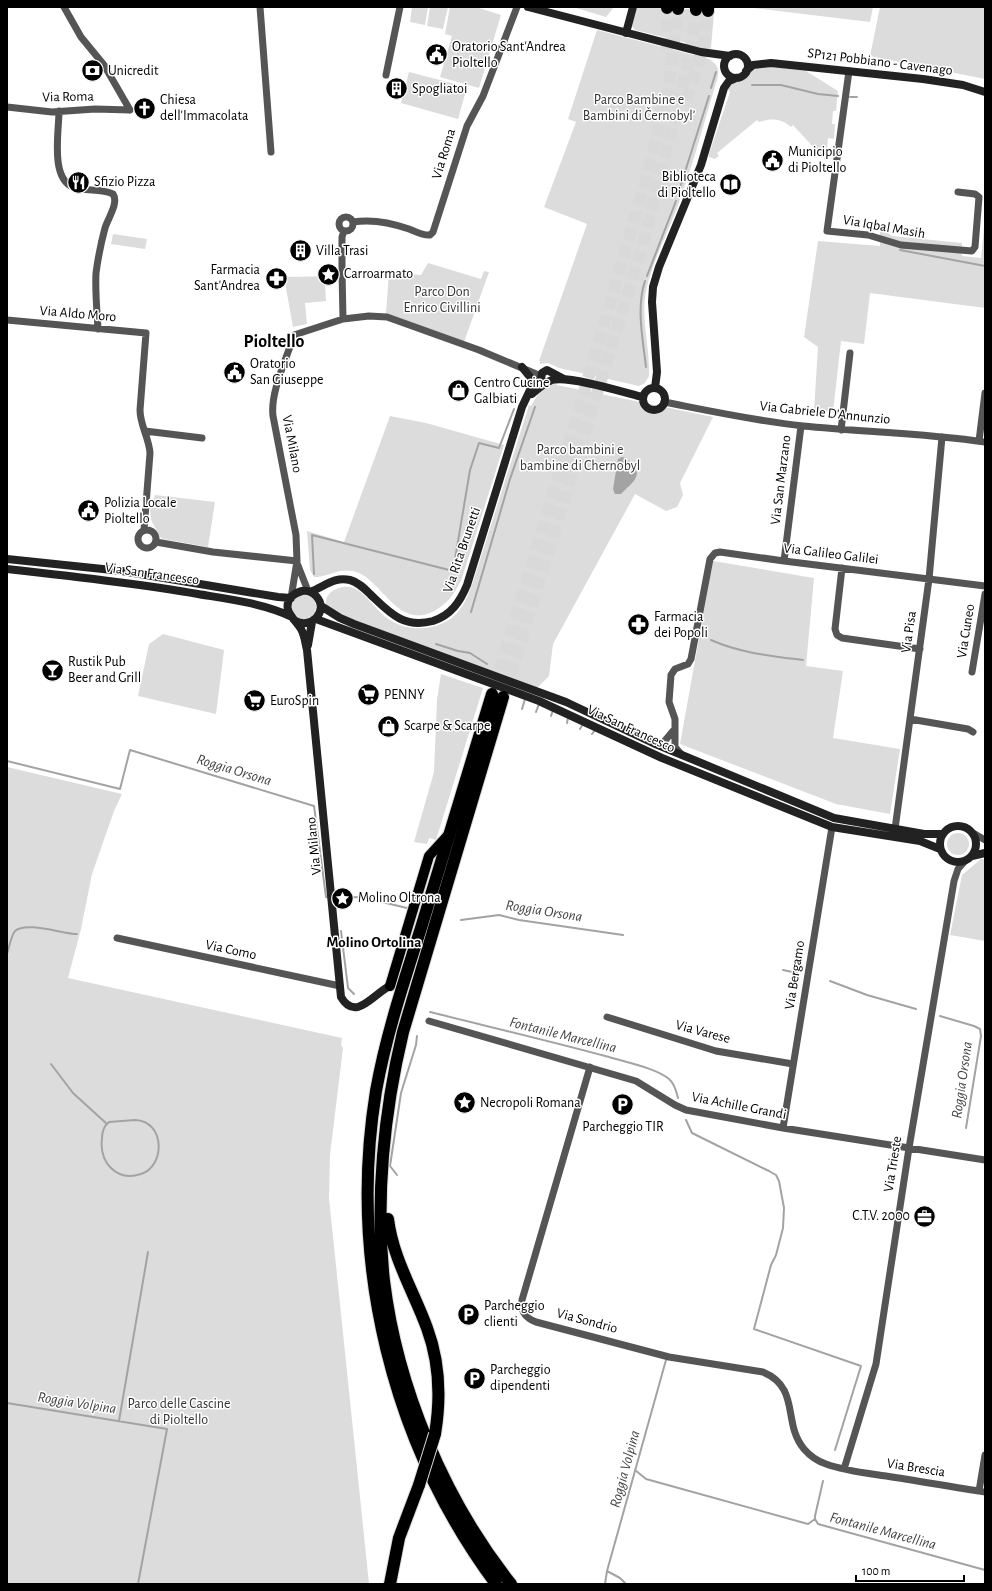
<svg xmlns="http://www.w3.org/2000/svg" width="992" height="1591" font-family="'Alegreya Sans',sans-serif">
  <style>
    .green { fill: #dcdcdc }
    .water { fill: #a3a3a3 }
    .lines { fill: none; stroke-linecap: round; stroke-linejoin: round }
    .stream { stroke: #a3a3a3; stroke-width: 2 }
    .highway-tunnel { stroke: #d9d9d9; stroke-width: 12; stroke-dasharray: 12 6; stroke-linecap: butt }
    .primary-casing { stroke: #dbdbdb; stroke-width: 12 }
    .highway-casing { stroke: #dbdbdb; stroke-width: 14 }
    .street { stroke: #555; stroke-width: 7 }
    .secondary { stroke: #222; stroke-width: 8 }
    .primary { stroke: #000; stroke-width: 10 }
    .highway { stroke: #000; stroke-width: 12 }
    .highway-bridge-casing { stroke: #dbdbdb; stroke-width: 14; stroke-linecap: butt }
    .highway-bridge { stroke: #000; stroke-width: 12 }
    .labels { text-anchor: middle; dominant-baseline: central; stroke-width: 3; stroke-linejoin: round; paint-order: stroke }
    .poi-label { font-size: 14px; fill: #000; stroke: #fff; text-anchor: start }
    .street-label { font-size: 14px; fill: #000; stroke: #fff }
    .park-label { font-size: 14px; fill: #333; stroke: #fff }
    .water-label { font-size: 15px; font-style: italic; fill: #444; stroke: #fff }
    .neighbourhood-label { font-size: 15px; font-weight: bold; fill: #000; stroke: #fff }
    .district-label { font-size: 18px; font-weight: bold; fill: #000; stroke: #fff }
  </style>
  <rect width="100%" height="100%" fill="#fff"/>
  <!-- green -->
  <path class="green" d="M412 7H428L425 25 410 22Z
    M430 7H448L443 29 427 26Z
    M450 7H476L501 15 479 88 440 77 452 36 445 34Z
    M573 7H614L606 17Z
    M636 7H661L714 11 711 49 635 30 632 26Z
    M745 7H873L870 22Z
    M880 7H985V79L870 56Z
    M597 30 709 59C718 65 720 69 717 80 704 122 693 166 677 208 666 237 650 266 645 297 642 323 650 349 649 376L645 383 639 386 559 368 548 363 540 364V361H539L587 224 544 207 576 122 568 119Z
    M765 66 806 71 838 91 836 111H833L832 124H835L834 139 828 138 826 161 793 125 791 127C781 118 771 118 759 122L757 120 717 153 719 156 715 159 709 157V154L730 92 727 89 729 83 744 77 749 70Z
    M409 72 467 87 458 119 401 103Z
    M985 217V308L870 293 864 344 841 341 833 412 814 411 818 347 804 337 818 241 880 246V227L892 236 962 243V256L981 258Z
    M113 234 147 239 145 249 111 244Z
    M428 263 481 279 484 271 489 272 464 342 386 314 389 272 421 275Z
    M335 276V283L325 284 326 301 305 303 307 324 293 327 284 277Z
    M556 384 557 385 713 417 680 483 683 495 677 507 666 511 635 494 553 644 549 676 536 689 342 616 326 605C324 590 345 583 356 589 369 597 377 612 390 620 409 633 442 631 458 612 465 604 469 593 473 582L529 405 531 406C536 397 544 384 556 384Z
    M390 416 426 423 504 445 462 578C455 594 446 606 430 613 398 626 383 584 359 573 343 566 332 575 317 577H314L310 570 307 531 344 542Z
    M155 495 215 502 208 547 163 539 160 537 151 520 150 510Z
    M713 561 814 578 806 666 843 671 833 738 900 749 890 814 836 804 680 744Z
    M292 607a12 12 0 1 1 24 0a12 12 0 1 1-24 0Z
    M163 634 224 650 216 714 138 696 149 644Z
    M441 674 483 688 436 840 429 838 427 844 414 842 434 772 437 700Z
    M7 767 122 794 114 811 92 874 81 929 68 978 342 1038 341 1045 343 1048 330 1155 329 1198 369 1584H7Z
    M947 844a11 11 0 1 1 22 0a11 11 0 1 1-22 0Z
    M981 859H985V941L950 935 962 875Z"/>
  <!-- water -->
  <path class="water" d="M622 457C627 458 629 461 633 465 644 477 629 485 621 494H615L613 489 618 459Z"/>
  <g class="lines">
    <!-- stream -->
    <path class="stream" d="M752 85H781L818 94 838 96
      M711 88 716 72
      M850 97H857
      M678 194 709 96
      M900 250 985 266
      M647 276 676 201
      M645 281C636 308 643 340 646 367
      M314 574 312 535 453 571 470 470 479 443 499 448 514 409
      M471 612 510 479 535 407
      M711 640C740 653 771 656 803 660
      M436 644 458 651 470 653 487 664
      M522 709 525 699
      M536 712 539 704
      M551 716 553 710
      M567 723 568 718
      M580 729 583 724
      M592 734 595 730
      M7 761 120 789 130 750 314 806 326 897 330 898
      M334 898 361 897 407 908
      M461 920 499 915 519 920 623 935
      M341 931 348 988 354 994
      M7 954C9 948 11 936 15 931 26 921 63 934 77 934
      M783 970 797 973
      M830 981 867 995 916 1009
      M430 1012C490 1027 550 1041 609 1057 625 1062 656 1068 669 1079 675 1084 676 1091 678 1098
      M940 1016 974 1026 980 1029 981 1036 966 1128
      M51 1064 73 1093 107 1124
      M135 1120C166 1121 165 1167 141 1174 116 1182 99 1162 102 1138 102 1132 104 1126 109 1122Z
      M686 1120 692 1133 769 1171 776 1175 779 1181 784 1208 783 1228 776 1255 771 1265 754 1329 861 1366 835 1450
      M397 1175 390 1166 401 1093 416 1045 417 1036
      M7 1403 167 1429 138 1584
      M119 1421 148 1252
      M635 1470 646 1479 808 1524 815 1519
      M823 1481 815 1516V1519L818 1524 985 1570
      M607 1571 620 1578 626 1584
      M605 1584 607 1571 666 1360"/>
    <!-- highway-tunnel -->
    <path class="highway-tunnel" d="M667 50V8
      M686 100C697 69 706 44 708 11
      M494 688 580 406 647 176 669 86 678 9
      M505 692 643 244 687 68 695 24 696 10"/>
    <defs>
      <path id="primary" d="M390 986 429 856 450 833"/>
      <path id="highway" d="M667 8V7
        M678 9V7
        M696 10V7
        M708 11V7
        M492 694C469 772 445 850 421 928 404 981 386 1035 376 1091 348 1263 392 1444 496 1584
        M503 697 403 1032C384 1111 375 1200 384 1281 397 1387 444 1500 511 1584
        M388 1219C393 1259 414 1292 427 1328 440 1363 441 1398 435 1434
        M390 1584 399 1538 419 1485"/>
    </defs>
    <!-- primary casing -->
    <use href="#primary" class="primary-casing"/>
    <!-- highway casing -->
    <use href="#highway" class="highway-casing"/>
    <!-- street -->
    <path class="street" d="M64 7 81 37 104 65 130 110
      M260 7 271 152
      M849 71 827 231 868 235 901 245 972 251 975 247 979 197 975 194 958 192
      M386 75 400 7
      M7 107 52 112 95 109 130 110
      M59 111C59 131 50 178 73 187 86 192 100 188 113 194 119 203 108 218 105 228 101 243 98 258 96 273 95 292 97 310 98 329
      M339 224a7 7 0 1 1 14 0a7 7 0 1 1-14 0Z
      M353 222C371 219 392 223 409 229 417 232 423 236 430 235L433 232 467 126 483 96 517 7
      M343 319 342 271V237L344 231
      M7 320 146 333 140 410C140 425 149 438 150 453L144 530
      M664 402C710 411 756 421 803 426 863 432 925 433 985 442
      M841 430 850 353
      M145 431 202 438
      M979 441 985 393
      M138 539a9 9 0 1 1 18 0a9 9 0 1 1-18 0Z
      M156 542 213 552 297 561
      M784 561 801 426
      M297 563 308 591
      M842 568 835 629 837 635 842 638 920 649
      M291 598 297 561 296 535 273 416C270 392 287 358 294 335L343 319 369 316 387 317 479 350 541 376
      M972 672 985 594
      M910 719 968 729 973 732
      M656 743H663L673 731
      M682 755 675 747V719L669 702 671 675 675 669 688 664 691 659 710 559 715 553 720 552 784 561 985 586
      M895 829 929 579 942 437
      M973 833 985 840
      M117 938 340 986
      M607 1017 716 1051 793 1064
      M429 1021 636 1081 675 1105 686 1110 783 1128 985 1160
      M590 1067 522 1300C520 1312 526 1318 536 1322L669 1357 763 1372C801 1388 782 1423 804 1449 810 1456 817 1461 826 1464 845 1471 866 1473 886 1476 919 1481 952 1487 985 1492
      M783 1128 832 827
      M844 1469 876 1364 909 1148 954 881 958 869 964 862
      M979 1491 985 1455"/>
    <!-- secondary -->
    <path class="secondary" d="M528 7 701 52 730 56
      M626 33 633 7
      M724 66a12 12 0 1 1 24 0a12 12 0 1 1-24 0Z
      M746 71 753 65 771 63 923 79 963 85 985 92
      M522 367 530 377V390
      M541 379 542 373 547 370 564 379
      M643 399a11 11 0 1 1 22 0a11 11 0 1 1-22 0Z
      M655 388 657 372 652 302 653 287 659 267 701 165 724 88 729 81 736 78
      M532 394C538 389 544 383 552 380 569 375 623 392 642 397
      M7 559 122 571 278 597 291 598
      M7 569C71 576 135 583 198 594 228 599 262 603 290 616
      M310 592C324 587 334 576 350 580 358 582 364 588 370 594 389 612 403 629 433 621 451 615 460 602 467 585L522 407 530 390 541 379
      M321 606 340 618 354 624 566 702 653 743 834 818 924 834H943
      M316 619 539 701 662 758 832 827 920 841 940 849
      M294 620C310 631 330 611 316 596 312 592 307 590 302 591 298 592 294 594 291 597 281 610 295 619 301 629 305 636 305 643 307 650L341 997C356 1023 375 992 390 986
      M308 645 312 622
      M940 844a18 18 0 1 1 36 0a18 18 0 1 1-36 0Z
      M972 856 985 853"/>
    <!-- primary -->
    <use href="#primary" class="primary"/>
    <!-- highway -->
    <use href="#highway" class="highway"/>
    <defs>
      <path id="highway-bridge" d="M419 1485 435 1434"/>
    </defs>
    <!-- highway-bridge casing -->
    <use href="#highway-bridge" class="highway-bridge-casing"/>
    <!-- highway-bridge -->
    <use href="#highway-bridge" class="highway-bridge"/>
  </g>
  <!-- icons -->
  <defs>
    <symbol id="civic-disc" viewBox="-11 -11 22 22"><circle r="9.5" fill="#000" stroke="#fff"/><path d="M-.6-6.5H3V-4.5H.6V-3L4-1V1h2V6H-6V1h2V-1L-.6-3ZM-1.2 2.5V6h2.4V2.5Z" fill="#fff"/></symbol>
    <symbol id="bank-disc" viewBox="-11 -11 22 22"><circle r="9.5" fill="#000" stroke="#fff"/><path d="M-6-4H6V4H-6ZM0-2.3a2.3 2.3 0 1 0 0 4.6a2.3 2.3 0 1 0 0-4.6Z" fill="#fff"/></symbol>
    <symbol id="building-disc" viewBox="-11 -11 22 22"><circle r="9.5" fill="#000" stroke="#fff"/><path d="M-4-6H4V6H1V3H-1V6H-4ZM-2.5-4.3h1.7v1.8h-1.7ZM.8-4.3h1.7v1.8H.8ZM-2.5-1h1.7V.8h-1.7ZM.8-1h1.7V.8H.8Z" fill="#fff"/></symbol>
    <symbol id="church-disc" viewBox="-11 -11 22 22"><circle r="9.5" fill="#000" stroke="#fff"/><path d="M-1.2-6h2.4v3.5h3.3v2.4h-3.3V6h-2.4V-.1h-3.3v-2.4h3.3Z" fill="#fff"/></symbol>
    <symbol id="restaurant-disc" viewBox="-11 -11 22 22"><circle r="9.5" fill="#000" stroke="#fff"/><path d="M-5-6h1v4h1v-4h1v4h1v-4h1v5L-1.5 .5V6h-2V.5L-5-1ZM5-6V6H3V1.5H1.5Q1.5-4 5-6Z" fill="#fff"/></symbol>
    <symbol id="library-disc" viewBox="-11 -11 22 22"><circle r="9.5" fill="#000" stroke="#fff"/><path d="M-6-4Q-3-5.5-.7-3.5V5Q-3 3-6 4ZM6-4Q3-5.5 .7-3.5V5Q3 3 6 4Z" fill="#fff"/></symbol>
    <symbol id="sight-disc" viewBox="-11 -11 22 22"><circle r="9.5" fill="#000" stroke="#fff"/><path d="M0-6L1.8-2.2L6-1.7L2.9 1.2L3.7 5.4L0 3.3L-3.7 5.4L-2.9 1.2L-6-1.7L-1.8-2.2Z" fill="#fff"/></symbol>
    <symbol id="pharmacy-disc" viewBox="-11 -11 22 22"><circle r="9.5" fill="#000" stroke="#fff"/><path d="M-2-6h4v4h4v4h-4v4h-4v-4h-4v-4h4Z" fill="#fff"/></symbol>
    <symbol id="shop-disc" viewBox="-11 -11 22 22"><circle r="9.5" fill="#000" stroke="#fff"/><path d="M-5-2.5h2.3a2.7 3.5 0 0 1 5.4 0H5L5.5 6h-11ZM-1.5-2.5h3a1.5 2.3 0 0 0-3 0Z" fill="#fff"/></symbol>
    <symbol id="bar-disc" viewBox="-11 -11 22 22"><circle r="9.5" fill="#000" stroke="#fff"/><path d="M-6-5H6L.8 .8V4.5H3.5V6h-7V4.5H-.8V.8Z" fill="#fff"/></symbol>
    <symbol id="supermarket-disc" viewBox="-11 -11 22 22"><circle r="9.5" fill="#000" stroke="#fff"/><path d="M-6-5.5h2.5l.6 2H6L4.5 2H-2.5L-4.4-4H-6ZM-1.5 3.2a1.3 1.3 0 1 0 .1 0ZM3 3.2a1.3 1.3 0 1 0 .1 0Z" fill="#fff"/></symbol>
    <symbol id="parking-disc" viewBox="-11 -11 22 22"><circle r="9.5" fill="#000" stroke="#fff"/><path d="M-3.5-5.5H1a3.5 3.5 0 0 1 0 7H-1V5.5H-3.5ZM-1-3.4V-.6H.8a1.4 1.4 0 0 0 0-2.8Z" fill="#fff"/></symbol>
    <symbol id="office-disc" viewBox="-11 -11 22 22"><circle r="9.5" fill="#000" stroke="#fff"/><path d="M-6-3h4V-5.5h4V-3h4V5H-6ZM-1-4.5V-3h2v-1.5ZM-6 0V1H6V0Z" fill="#fff"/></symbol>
  </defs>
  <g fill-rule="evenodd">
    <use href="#civic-disc" x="424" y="42" width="25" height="25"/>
    <use href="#bank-disc" x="80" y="58" width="25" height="25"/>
    <use href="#building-disc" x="384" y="76" width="25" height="25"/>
    <use href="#church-disc" x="132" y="96" width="25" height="25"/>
    <use href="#civic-disc" x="760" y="148" width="25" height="25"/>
    <use href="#restaurant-disc" x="66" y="170" width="25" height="25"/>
    <use href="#library-disc" x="718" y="172" width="25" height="25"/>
    <use href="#building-disc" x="288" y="238" width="25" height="25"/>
    <use href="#sight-disc" x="316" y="262" width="25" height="25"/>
    <use href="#pharmacy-disc" x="264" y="266" width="25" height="25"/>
    <use href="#civic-disc" x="222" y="360" width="25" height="25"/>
    <use href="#shop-disc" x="446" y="378" width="25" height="25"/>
    <use href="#civic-disc" x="76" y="498" width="25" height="25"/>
    <use href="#pharmacy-disc" x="626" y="612" width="25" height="25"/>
    <use href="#bar-disc" x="40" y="658" width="25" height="25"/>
    <use href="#supermarket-disc" x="356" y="682" width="25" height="25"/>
    <use href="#supermarket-disc" x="242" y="688" width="25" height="25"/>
    <use href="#shop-disc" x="376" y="714" width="25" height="25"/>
    <use href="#sight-disc" x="330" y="886" width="25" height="25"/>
    <use href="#sight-disc" x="452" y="1090" width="25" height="25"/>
    <use href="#parking-disc" x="610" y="1092" width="25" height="25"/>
    <use href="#office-disc" x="912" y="1204" width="25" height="25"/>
    <use href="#parking-disc" x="456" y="1302" width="25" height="25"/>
    <use href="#parking-disc" x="462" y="1366" width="25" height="25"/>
  </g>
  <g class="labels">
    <!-- poi labels -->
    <g class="poi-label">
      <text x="452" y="47">Oratorio Sant'Andrea<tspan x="452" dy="16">Pioltello</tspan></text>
      <text x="108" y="71">Unicredit</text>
      <text x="412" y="89">Spogliatoi</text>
      <text x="160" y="100">Chiesa<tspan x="160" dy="16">dell'Immacolata</tspan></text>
      <text x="788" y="152">Municipio<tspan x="788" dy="16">di Pioltello</tspan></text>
      <text x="716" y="177" text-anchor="end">Biblioteca<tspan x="716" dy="16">di Pioltello</tspan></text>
      <text x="94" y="182">Sfizio Pizza</text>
      <text x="316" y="251">Villa Trasi</text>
      <text x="260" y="270" text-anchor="end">Farmacia<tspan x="260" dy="16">Sant'Andrea</tspan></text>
      <text x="344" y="274">Carroarmato</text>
      <text x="250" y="364">Oratorio<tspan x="250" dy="16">San Giuseppe</tspan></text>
      <text x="474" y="383">Centro Cucine<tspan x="474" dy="16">Galbiati</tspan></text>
      <text x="104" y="503">Polizia Locale<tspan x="104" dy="16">Pioltello</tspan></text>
      <text x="654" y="617">Farmacia<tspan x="654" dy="16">dei Popoli</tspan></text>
      <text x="68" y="662">Rustik Pub<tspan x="68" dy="16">Beer and Grill</tspan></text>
      <text x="384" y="695">PENNY</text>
      <text x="270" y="701">EuroSpin</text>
      <text x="404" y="726">Scarpe &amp; Scarpe</text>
      <text x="358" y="898">Molino Oltrona</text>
      <text x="480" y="1103">Necropoli Romana</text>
      <text x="623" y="1127" text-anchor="middle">Parcheggio TIR</text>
      <text x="910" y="1216" text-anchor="end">C.T.V. 2000</text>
      <text x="484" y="1306">Parcheggio<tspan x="484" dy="16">clienti</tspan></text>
      <text x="490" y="1370">Parcheggio<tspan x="490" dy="16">dipendenti</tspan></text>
    </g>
    <!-- street labels -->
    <g class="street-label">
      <text transform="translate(880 62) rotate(7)">SP121 Pobbiano - Cavenago</text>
      <text transform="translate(68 97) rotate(-1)">Via Roma</text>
      <text transform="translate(444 154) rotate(-73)">Via Roma</text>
      <text transform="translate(884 227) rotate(10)">Via Iqbal Masih</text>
      <text transform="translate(78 314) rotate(5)">Via Aldo Moro</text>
      <text transform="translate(825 413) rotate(6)">Via Gabriele D'Annunzio</text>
      <text transform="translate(292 444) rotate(79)">Via Milano</text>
      <text transform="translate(781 480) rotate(-83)">Via San Marzano</text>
      <text transform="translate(462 550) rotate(-71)">Via Rita Brunetti</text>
      <text transform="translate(831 554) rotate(7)">Via Galileo Galilei</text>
      <text transform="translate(152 574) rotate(8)">Via San Francesco</text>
      <text transform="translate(966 631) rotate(-81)">Via Cuneo</text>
      <text transform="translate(909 632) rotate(-82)">Via Pisa</text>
      <text transform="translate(631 729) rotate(25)">Via San Francesco</text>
      <text transform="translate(314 846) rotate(-96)">Via Milano</text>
      <text transform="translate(231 950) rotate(12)">Via Como</text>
      <text transform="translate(795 975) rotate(-81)">Via Bergamo</text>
      <text transform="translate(703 1032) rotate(15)">Via Varese</text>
      <text transform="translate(739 1106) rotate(11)">Via Achille Grandi</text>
      <text transform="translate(893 1164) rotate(-81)">Via Trieste</text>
      <text transform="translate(587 1321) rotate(15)">Via Sondrio</text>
      <text transform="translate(916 1468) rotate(9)">Via Brescia</text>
    </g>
    <!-- park labels -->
    <g class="park-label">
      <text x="639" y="100">Parco Bambine e<tspan x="639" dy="16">Bambini di Černobyl’</tspan></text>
      <text x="442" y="292">Parco Don<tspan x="442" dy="16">Enrico Civillini</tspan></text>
      <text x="580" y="450">Parco bambini e<tspan x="580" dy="16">bambine di Chernobyl</tspan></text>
      <text x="179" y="1404">Parco delle Cascine<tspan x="179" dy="16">di Pioltello</tspan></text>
    </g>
    <!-- water labels -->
    <g class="water-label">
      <text transform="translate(234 770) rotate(17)">Roggia Orsona</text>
      <text transform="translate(544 911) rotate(9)">Roggia Orsona</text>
      <text transform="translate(563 1035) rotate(14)">Fontanile Marcellina</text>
      <text transform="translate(962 1080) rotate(-82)">Roggia Orsona</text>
      <text transform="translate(77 1403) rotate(9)">Roggia Volpina</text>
      <text transform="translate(625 1469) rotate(-75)">Roggia Volpina</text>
      <text transform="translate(883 1531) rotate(15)">Fontanile Marcellina</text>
    </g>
    <!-- neighbourhood labels -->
    <g class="neighbourhood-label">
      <text x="374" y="942">Molino Ortolina</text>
    </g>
    <!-- district labels -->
    <g class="district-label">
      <text x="274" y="342">Pioltello</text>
    </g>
  </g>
  <!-- border -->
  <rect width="992" height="1591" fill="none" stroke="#000000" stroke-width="16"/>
  <!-- scale -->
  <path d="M856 1575v6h108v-6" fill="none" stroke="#000000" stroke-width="2"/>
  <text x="862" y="1575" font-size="12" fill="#000000" stroke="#ffffff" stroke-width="3" paint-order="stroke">100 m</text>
</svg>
